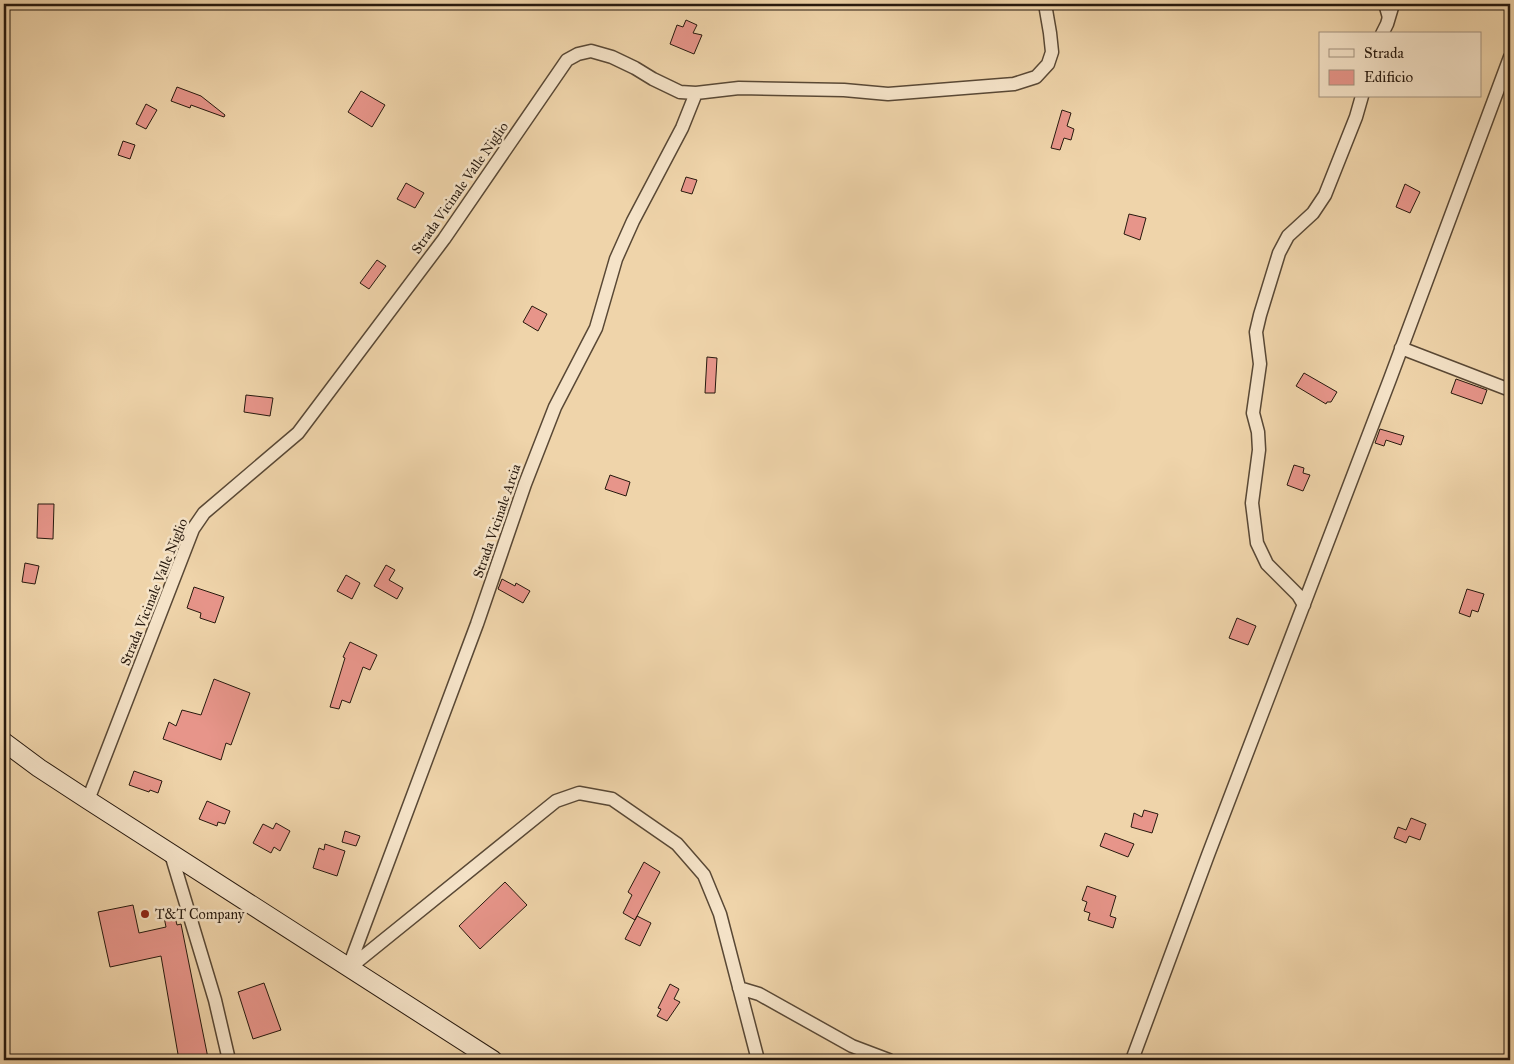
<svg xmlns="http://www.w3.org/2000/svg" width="1514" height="1064" font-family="'IM FELL Great Primer',serif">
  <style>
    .building { fill: #e7958a; stroke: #27190e }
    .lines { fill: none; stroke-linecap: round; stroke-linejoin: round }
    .lane-casing { stroke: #594835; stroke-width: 9 }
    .street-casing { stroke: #594835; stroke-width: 15 }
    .secondary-casing { stroke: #27190e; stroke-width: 20 }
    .lane { stroke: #f5e3c8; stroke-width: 6 }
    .street { stroke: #f5e3c8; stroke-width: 12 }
    .secondary { stroke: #f5e3c8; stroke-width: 18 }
    .poi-dot { fill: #8f2418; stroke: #f5e3c8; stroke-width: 2 }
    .labels { text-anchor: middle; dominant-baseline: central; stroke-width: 5; stroke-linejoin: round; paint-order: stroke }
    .street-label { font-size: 14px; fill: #27190e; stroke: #f5e3c8 }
    .poi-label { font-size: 14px; fill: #27190e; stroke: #f5e3c8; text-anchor: start }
  </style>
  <rect width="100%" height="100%" fill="#efd4aa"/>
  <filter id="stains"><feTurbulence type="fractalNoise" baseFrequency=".004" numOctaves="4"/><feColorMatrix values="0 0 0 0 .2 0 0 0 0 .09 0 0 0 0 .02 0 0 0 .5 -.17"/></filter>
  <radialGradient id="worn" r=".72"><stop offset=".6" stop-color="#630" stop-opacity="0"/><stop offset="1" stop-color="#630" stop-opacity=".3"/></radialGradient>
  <!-- building -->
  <path class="building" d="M686 20 697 25 693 33 702 35 694 54 670 44 677 25 683 27Z
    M177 87 201 96 225 115 224 117 191 105 190 108 171 101Z
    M361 91 385 105 372 127 348 112Z
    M146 104 157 110 146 129 136 124Z
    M1062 110 1071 113 1067 126 1074 129 1071 140 1064 138 1060 150 1051 148Z
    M123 141 135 145 130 159 118 155Z
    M686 177 697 180 692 194 681 191Z
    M406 183 424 193 415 208 397 199Z
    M1405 184 1420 192 1410 213 1396 207Z
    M1129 214 1146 218 1140 240 1124 234Z
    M377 260 386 266 369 289 360 283Z
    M532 306 547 314 538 331 523 322Z
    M707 357 717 358 715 393H705Z
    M1304 373 1337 392 1331 402H1327L1326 404 1296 386Z
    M1456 379 1487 390 1482 404 1451 393Z
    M246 395 273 398 270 416 244 412Z
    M1380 429 1404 436 1401 445 1386 440 1384 446 1375 443Z
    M1294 465 1304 468 1303 473 1310 475 1303 491 1287 485Z
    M610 475 630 482 626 496 605 489Z
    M38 504H54L53 539 37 538Z
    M25 563 39 566 35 584 22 582Z
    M386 565 395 570 389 580 403 588 397 599 374 586Z
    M346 575 360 583 352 599 337 591Z
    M502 579 515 586 516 583 530 591 523 603 498 589Z
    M194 587 224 597 215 623 200 618 201 613 187 608Z
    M1467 589 1484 594 1478 612 1472 610 1470 617 1459 613Z
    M1237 618 1256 626 1248 645 1229 638Z
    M350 642 377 655 370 670 363 667 350 703 342 700 339 709 330 707 345 658 343 657Z
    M214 679 250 693 231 745 226 743 221 760 163 739 169 722 176 726 182 710 201 715Z
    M134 771 162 781 158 793 150 790 149 792 129 785Z
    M207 801 230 811 225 824 218 822 217 826 199 819Z
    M1144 810 1158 814 1152 833 1131 827 1134 813 1142 817Z
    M1411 818 1426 824 1420 840 1409 836 1406 843 1394 838 1398 827 1406 830Z
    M276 823 290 831 280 851 274 847 271 853 253 843 263 824 273 829Z
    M345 831 360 836 356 846 342 842Z
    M1105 833 1134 844 1128 857 1100 846Z
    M325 844 345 851 337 876 313 868 319 848 324 850Z
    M644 862 660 872 635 920 623 913 632 895 628 892Z
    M505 882 527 905 480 949 459 926Z
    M1087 886 1116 896 1110 916 1116 918 1113 928 1088 920 1090 913 1084 911 1087 902 1082 900Z
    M133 905 139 933 166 927 163 912 173 909 177 925 181 924 208 1058 194 1060H179L161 956 110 967 98 912Z
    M637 916 651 923 640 946 625 939Z
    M264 983 281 1030 253 1039 238 992Z
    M670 984 679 989 674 999 680 1002 667 1021 657 1016 661 1009 658 1008Z"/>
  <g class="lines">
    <defs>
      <path id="lane" d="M1382 4 1386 18"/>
      <path id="street" d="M1382 34 1387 24 1393 4
        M1401 348 1510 390
        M1304 605 1298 595 1267 564 1257 543 1252 503 1259 450 1258 432 1253 413 1260 364 1256 332 1260 315 1279 253 1288 236 1313 213 1325 195 1356 117 1362 96
        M88 800 193 529 204 513 298 433 444 239 567 60 578 54 591 51 612 57 635 68 653 79 680 92 696 93 739 88 844 90 888 94 1014 84 1036 77 1048 64 1052 52 1050 33 1045 4
        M171 854 215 1000 229 1060
        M348 969 477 624 525 484 555 407 596 328 616 259 633 221 682 128 696 93
        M348 969 556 801 579 793 612 799 677 844 704 875 720 914 758 1060
        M739 988 759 994 852 1046 889 1060
        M1132 1060 1208 855 1390 379 1510 57"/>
      <path id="secondary" d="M4 742 39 768 88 800 493 1060"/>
    </defs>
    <!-- lane casing -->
    <use href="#lane" class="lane-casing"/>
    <!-- street casing -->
    <use href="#street" class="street-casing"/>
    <!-- secondary casing -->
    <use href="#secondary" class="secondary-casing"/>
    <!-- lane -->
    <use href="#lane" class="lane"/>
    <!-- street -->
    <use href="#street" class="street"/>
    <!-- secondary -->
    <use href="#secondary" class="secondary"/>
  </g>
  <!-- markers -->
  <circle class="poi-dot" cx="145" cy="914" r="5"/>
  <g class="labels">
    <!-- street labels -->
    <g class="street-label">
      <text transform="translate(460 188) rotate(-55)">Strada Vicinale Valle Niglio</text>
      <text transform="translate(497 521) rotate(-71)">Strada Vicinale Arcia</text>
      <text transform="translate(154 592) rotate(-68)">Strada Vicinale Valle Niglio</text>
    </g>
    <!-- poi labels -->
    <g class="poi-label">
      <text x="155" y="914">T&amp;T Company</text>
    </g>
  </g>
  <!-- margin -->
  <rect width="1514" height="1064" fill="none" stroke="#efd4aa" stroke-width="20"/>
  <rect x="5" y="5" width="1504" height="1054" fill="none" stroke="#27190e" stroke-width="2.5"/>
  <rect x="10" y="10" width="1494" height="1044" fill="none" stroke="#27190e"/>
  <!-- legend -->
  <rect x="1319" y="32" width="162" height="65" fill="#f5e3c8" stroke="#a3927e"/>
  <rect x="1329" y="49" width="25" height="8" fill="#f5e3c8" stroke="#a3927e"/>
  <text x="1364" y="58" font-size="15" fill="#27190e">Strada</text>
  <rect x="1329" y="70" width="25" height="15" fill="#e7958a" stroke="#a3927e"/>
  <text x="1364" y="82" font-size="15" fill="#27190e">Edificio</text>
  <rect width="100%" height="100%" filter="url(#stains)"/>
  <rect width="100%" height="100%" fill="url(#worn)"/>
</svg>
